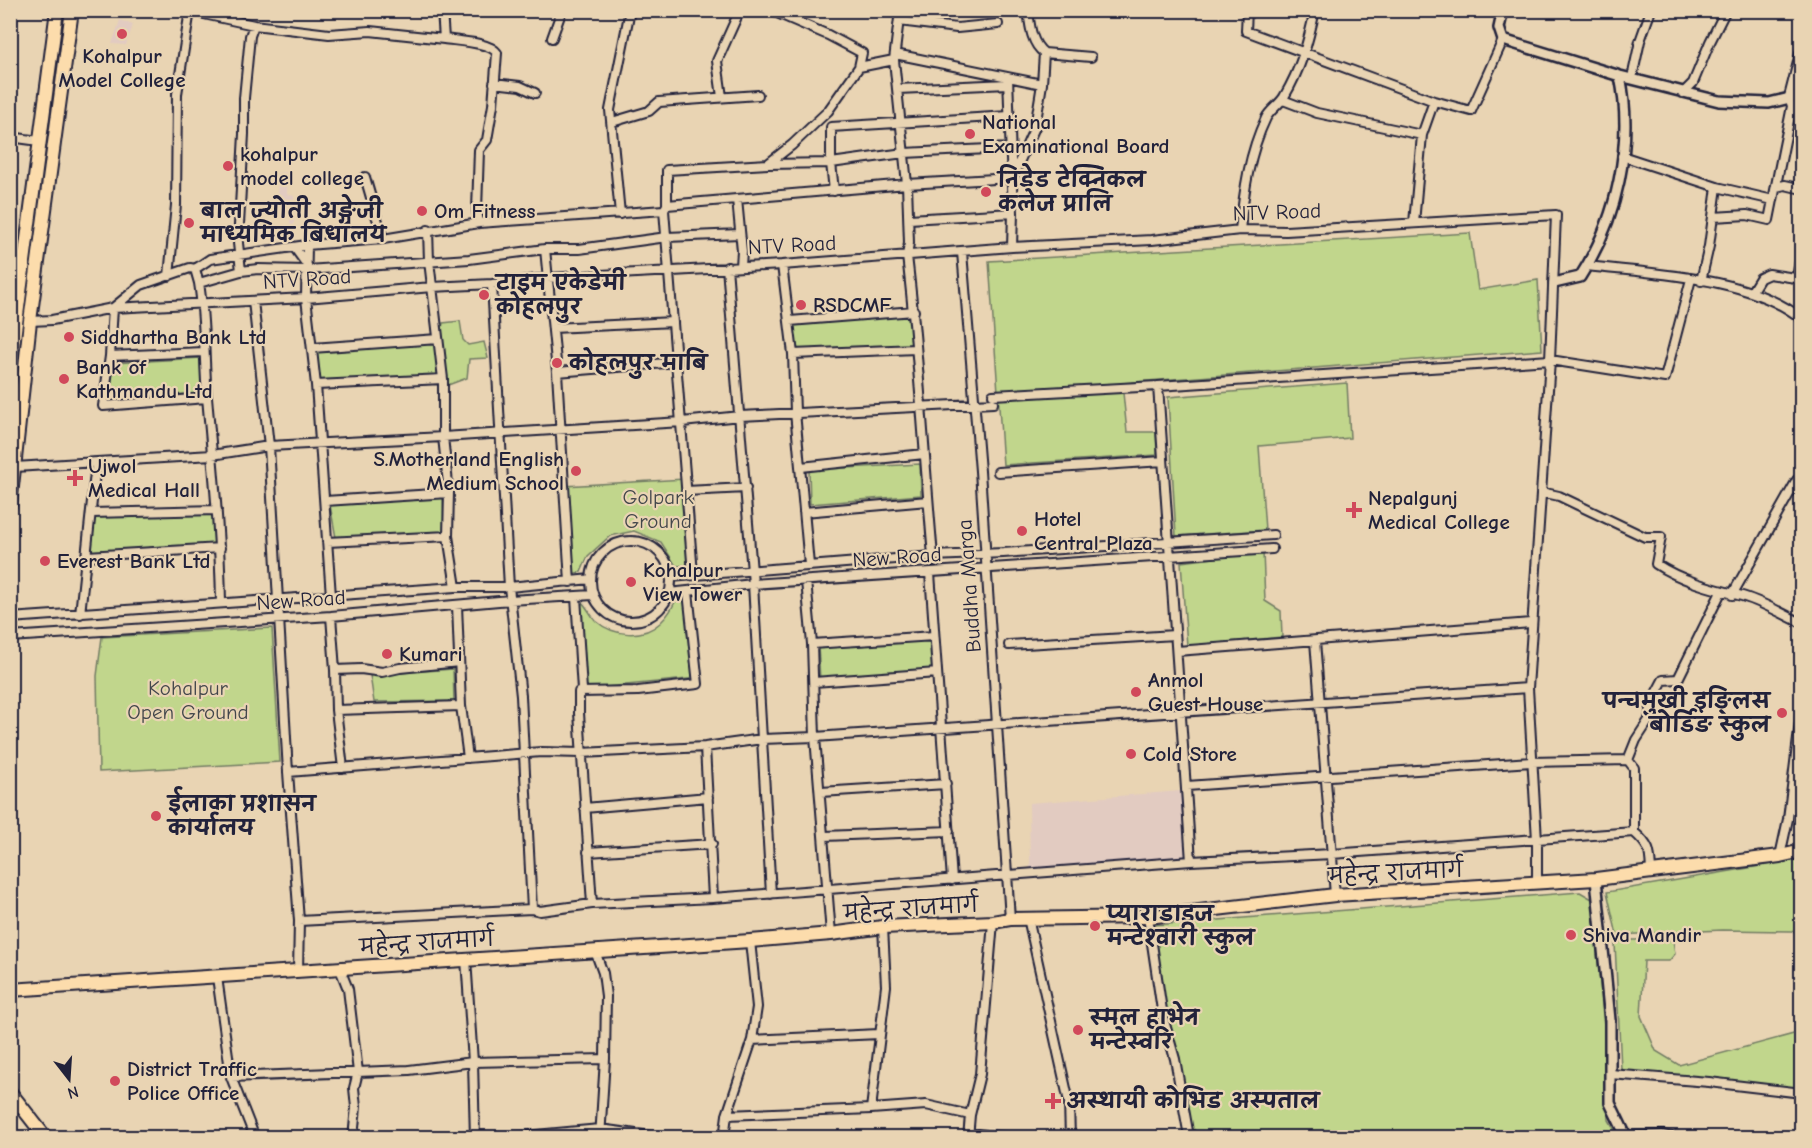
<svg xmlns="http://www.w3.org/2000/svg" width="1812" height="1148" font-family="'Comic Neue','Playpen Sans Deva',sans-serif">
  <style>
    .built { fill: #e2cbc1 }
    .green { fill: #c1d68c; stroke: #727c64; stroke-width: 1.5 }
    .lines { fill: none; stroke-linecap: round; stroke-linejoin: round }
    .minor-casing { stroke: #22223b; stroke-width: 12 }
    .tertiary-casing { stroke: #22223b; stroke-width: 14 }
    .primary-casing { stroke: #22223b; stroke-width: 16 }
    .trunk-casing { stroke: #22223b; stroke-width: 16 }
    .minor { stroke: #e9d4b3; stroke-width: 8 }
    .tertiary { stroke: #e9d4b3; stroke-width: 9 }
    .primary { stroke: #fcdcac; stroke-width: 12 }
    .trunk { stroke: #fcdcac; stroke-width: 12 }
    .poi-dot { fill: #d1495b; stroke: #e9d4b3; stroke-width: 2 }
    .labels { text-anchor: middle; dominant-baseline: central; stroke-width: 4.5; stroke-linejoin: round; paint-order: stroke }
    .poi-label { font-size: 21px; font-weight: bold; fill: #22223b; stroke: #e9d4b3; text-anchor: start }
    .street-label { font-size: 21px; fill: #22223b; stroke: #e9d4b3 }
    .park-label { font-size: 21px; fill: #42464b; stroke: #e9d4b3 }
  </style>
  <rect width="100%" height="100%" fill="#e9d4b3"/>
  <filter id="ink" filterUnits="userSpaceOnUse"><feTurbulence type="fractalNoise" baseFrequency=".0167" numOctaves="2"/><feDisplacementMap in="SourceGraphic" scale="12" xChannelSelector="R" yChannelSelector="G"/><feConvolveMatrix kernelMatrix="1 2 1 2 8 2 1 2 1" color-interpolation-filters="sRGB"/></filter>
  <g filter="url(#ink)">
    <!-- built -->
    <path class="built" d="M120 20 133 25 126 45 112 44Z
      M288 172 287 194 294 196V235H291L289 208 284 207 283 200 278 203 277 173Z
      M1181 791 1185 857 1030 868 1029 803Z"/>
    <!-- green -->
    <path class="green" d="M1470 233 1478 290 1538 280 1542 350 1122 383 1127 432H1156L1157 455 1003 465 989 261Z
      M912 314 913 346 797 351 794 324Z
      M460 321 463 340 468 345 484 342 488 358 469 359 467 378 448 385C441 366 438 343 443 323Z
      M436 339 440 378 317 383 313 350Z
      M201 358 202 393 108 399 113 363Z
      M1347 383 1350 438 1259 446 1265 530 1176 536 1168 397Z
      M920 464 921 495 810 504 809 470Z
      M685 479 690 565 676 566 661 542 634 531 610 536 588 556 581 572 571 574 564 486Z
      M443 497 444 533 336 538 330 505Z
      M217 510 220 548 87 556 92 513Z
      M1263 552 1265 601 1281 611 1282 637 1187 646 1181 562Z
      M689 595 698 678 585 689 579 600C587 605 589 614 596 621 613 636 643 639 660 623 669 615 673 606 678 596Z
      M272 628 280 762 99 772 97 676 102 637Z
      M932 639 935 671 820 679 818 646Z
      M453 669 454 701 374 702 370 675Z
      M1801 859V933L1791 931 1722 930 1617 935 1607 892Z
      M1580 892 1592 899 1607 1058 1609 1120 1619 1137H1194L1188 1131 1163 1017 1155 925Z
      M1624 940H1673L1675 954 1669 961H1644L1641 1016 1656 1051 1679 1065 1801 1032V1090L1723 1081 1626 1073 1621 1069 1615 943Z"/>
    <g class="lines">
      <defs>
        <path id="minor" d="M770 10 828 35 862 53 859 67 894 60
          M900 10 894 60 907 184 909 243 907 256C919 356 924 456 933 556
          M1247 10 1246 31 1434 101 1471 111 1503 40
          M190 11 254 25 329 34 370 31 444 39 442 10
          M899 21 957 28 998 24
          M552 38 562 10
          M444 39C457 41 490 42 497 53L493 105 487 140 479 150 477 210 479 223
          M1044 53 1091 57
          M895 54 1042 84
          M1008 77 1013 213 1012 247
          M1632 78 1640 41 1651 10
          M494 83 520 86 535 93
          M898 89 1008 84
          M1683 93 1693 83 1710 42 1726 10
          M722 97 717 61 740 10
          M1283 100 1317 113 1422 135
          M612 122 649 111 659 102 758 95
          M10 137 39 141
          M1622 156 1717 187 1709 246 1701 281
          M769 163 792 145 828 111 859 67
          M365 177 383 239
          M1776 187 1785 185 1802 189
          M834 191 831 163V127L1009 116
          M737 199 742 251 741 266
          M1773 200 1792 106 1789 97 1802 46
          M667 205 907 184 1012 178 1035 127 1042 84 1044 53C1031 43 1030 26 1028 10
          M620 214 610 110 630 10
          M1713 217 1747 215 1769 220 1773 200 1717 187
          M909 219 1013 213
          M1414 223 1422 135 1434 101
          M428 230 429 261 443 379V437L449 493 448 536 456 587
          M1240 230C1244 192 1249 153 1266 118 1270 110 1279 105 1284 97 1301 68 1308 43 1315 10
          M307 245 306 298 316 385 331 596
          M294 247 307 265
          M545 249 557 372 570 582
          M962 252 980 471 1010 919
          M782 265 793 354 795 412 809 565
          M1587 266C1654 274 1749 276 1802 319
          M727 267 753 584 771 894
          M195 269 210 259 307 245 383 239 479 223 664 210
          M241 271 238 243 244 134V98L250 36 254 25
          M169 276 176 205 177 94 190 10
          M1797 278 1802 249
          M199 283C205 320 204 359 207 397 213 466 220 534 221 603
          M492 284 509 587 521 696 532 909
          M1752 291 1760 278 1769 274 1802 279
          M253 301 269 446 288 772 299 921 298 972
          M30 321 52 320 113 308 306 298 432 287 492 284 547 278 782 265 1012 247 1152 240 1240 230 1286 231 1556 215 1550 360 1528 688 1537 840V884
          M790 321 914 311
          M553 328 673 322
          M312 348 438 339
          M793 354 916 349
          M110 356 204 352
          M557 372 678 362
          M316 385 443 379
          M1158 386 1191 861
          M993 395 1158 386 1550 360 1665 378 1691 279
          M207 398 103 406 110 356 113 308 141 285 190 268 195 269 199 283 241 271 258 269 307 270 469 259 545 249H579L667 237 740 234
          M15 467 212 455 269 446 443 437 682 422 740 416 993 403
          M801 467 924 454
          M998 472 1163 461
          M686 491 746 488
          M1541 492 1559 496 1645 537H1661L1656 564C1680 580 1710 588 1738 595 1760 600 1782 614 1802 623
          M325 501 449 493
          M804 512 928 501
          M92 513 217 510
          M591 581a40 40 0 1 1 80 0a40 40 0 1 1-80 0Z
          M327 542 448 536
          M87 556 220 548
          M930 573 952 880
          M693 574 664 210 667 205V170L768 164 831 163 904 153 1010 148
          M670 577 933 556 1003 553 1273 535
          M806 581 812 644 815 737 831 934
          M669 593 753 584 1272 549
          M1732 595 1797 480
          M576 597 582 690 579 692V713L592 904
          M457 605 461 706 468 758
          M80 614 96 463
          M331 616 335 670 336 710 343 768
          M10 618 456 587H509L591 579
          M10 637 331 616 510 600 593 595
          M1315 641 1335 895
          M812 644 934 636
          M1009 645 1175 635
          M1177 651 1531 623
          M335 670 361 669 382 672 400 668 459 662
          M814 682 937 673
          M579 692 638 691 698 684 688 592
          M336 710 461 706
          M705 747 713 898
          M1628 760 1636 740 1649 720 1652 701 1663 680 1678 679 1721 592
          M288 772 541 752 581 753 705 747 762 739 815 737 1528 688
          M1187 786 1531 762 1628 760 1634 768V832
          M821 792 946 784
          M585 808 708 797
          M825 836 949 831
          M588 852 712 844
          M1780 856 1788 819 1802 706
          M1148 917 1163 1017 1175 1059 1188 1131 1194 1138
          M1028 918 1069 1102 1070 1138
          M299 921 532 909 540 911 592 904 713 898 1191 861 1332 854 1634 832C1651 847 1650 852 1651 872
          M595 951 603 973 606 996 605 1059 600 1138
          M466 959 473 1062 475 1138
          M340 969 348 989 358 1072 354 1088 356 1107 353 1138
          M217 977 231 1077 255 1138
          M752 1040 879 1034
          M1610 1074 1709 1082 1802 1093
          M231 1077 409 1070 473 1062 605 1059
          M871 1109 886 986 883 927
          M727 1115 871 1109 926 1105 970 1115
          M968 1133 1016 1138
          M1626 1136 1662 1135 1678 1138
          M503 1138 600 1129 665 1138
          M724 1138 727 1115 752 1040 757 1007 750 941
          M968 1138 970 1115 980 1074 993 922"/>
        <path id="tertiary" d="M1503 10 1499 28 1503 40 1620 76 1719 101 1769 103 1802 95
          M1554 283 1580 277C1617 220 1634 143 1620 76
          M1596 879 1610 1020V1103L1627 1138"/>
        <path id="primary" d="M10 1092 46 1138"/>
        <path id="trunk" d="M10 369 57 10
          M10 505 30 321 72 10
          M10 990 750 941 831 934 883 927 993 922 1010 919 1148 917 1335 895 1596 879 1780 856 1802 851"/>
      </defs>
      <!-- minor casing -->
      <use href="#minor" class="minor-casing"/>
      <!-- tertiary casing -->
      <use href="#tertiary" class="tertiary-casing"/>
      <!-- primary casing -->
      <use href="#primary" class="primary-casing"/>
      <!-- trunk casing -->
      <use href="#trunk" class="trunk-casing"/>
      <!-- minor -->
      <use href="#minor" class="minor"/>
      <!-- tertiary -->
      <use href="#tertiary" class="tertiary"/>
      <!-- primary -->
      <use href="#primary" class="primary"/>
      <!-- trunk -->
      <use href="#trunk" class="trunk"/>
    </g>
  </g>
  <!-- markers -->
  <g class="poi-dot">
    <circle cx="122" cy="34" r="6"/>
    <circle cx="970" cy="134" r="6"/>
    <circle cx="228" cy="166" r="6"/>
    <circle cx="986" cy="192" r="6"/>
    <circle cx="422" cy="211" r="6"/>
    <circle cx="189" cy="223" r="6"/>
    <circle cx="484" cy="295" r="6"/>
    <circle cx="801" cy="305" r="6"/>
    <circle cx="69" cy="337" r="6"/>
    <circle cx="557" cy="363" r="6"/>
    <circle cx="64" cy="379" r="6"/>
    <circle cx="576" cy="471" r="6"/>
    <path d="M72 469h6v6h6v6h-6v6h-6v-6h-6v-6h6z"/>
    <path d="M1351 501h6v6h6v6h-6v6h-6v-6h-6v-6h6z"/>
    <circle cx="1022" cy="531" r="6"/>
    <circle cx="45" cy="561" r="6"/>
    <circle cx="631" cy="582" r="6"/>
    <circle cx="387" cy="654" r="6"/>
    <circle cx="1136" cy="692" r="6"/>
    <circle cx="1782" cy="713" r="6"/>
    <circle cx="1131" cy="754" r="6"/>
    <circle cx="156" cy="816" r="6"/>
    <circle cx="1095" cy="926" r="6"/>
    <circle cx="1571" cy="935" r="6"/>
    <circle cx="1078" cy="1030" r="6"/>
    <circle cx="115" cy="1081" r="6"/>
    <path d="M1050 1092h6v6h6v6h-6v6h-6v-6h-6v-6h6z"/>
  </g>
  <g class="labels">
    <!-- poi labels -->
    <g class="poi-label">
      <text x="122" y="56" text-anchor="middle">Kohalpur<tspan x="122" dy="24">Model College</tspan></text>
      <text x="982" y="122">National<tspan x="982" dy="24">Examinational Board</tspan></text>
      <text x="240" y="154">kohalpur<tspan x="240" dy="24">model college</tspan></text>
      <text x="998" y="180">निडेड टेक्निकल<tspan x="998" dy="24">कलेज प्रालि</tspan></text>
      <text x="201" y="211">बाल ज्योती अङ्ग्रेजी<tspan x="201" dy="24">माध्यमिक बिधालय</tspan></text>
      <text x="434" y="211">Om Fitness</text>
      <text x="496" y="283">टाइम एकेडेमी<tspan x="496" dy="24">कोहलपुर</tspan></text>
      <text x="813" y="305">RSDCMF</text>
      <text x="81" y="337">Siddhartha Bank Ltd</text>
      <text x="569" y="363">कोहलपुर माबि</text>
      <text x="76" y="367">Bank of<tspan x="76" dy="24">Kathmandu Ltd</tspan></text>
      <text x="564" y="459" text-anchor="end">S.Motherland English<tspan x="564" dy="24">Medium School</tspan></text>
      <text x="88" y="466">Ujwol<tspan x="88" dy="24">Medical Hall</tspan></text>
      <text x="1368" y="498">Nepalgunj<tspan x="1368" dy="24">Medical College</tspan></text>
      <text x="1034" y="519">Hotel<tspan x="1034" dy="24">Central Plaza</tspan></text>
      <text x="57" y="561">Everest Bank Ltd</text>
      <text x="643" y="570">Kohalpur<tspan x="643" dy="24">View Tower</tspan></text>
      <text x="399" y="654">Kumari</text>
      <text x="1148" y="680">Anmol<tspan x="1148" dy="24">Guest House</tspan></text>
      <text x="1770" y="701" text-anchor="end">पन्चमुखी इङ्लिस<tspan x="1770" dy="24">बोर्डिङ स्कुल</tspan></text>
      <text x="1143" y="754">Cold Store</text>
      <text x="168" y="804">ईलाका प्रशासन<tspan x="168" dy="24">कार्यालय</tspan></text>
      <text x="1107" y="914">प्याराडाइज<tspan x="1107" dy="24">मन्टेश्वारी स्कुल</tspan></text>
      <text x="1583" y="935">Shiva Mandir</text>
      <text x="1090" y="1018">स्मल हाभेन<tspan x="1090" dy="24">मन्टेस्वरि</tspan></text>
      <text x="127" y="1069">District Traffic<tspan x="127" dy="24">Police Office</tspan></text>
      <text x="1066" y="1101">अस्थायी कोभिड अस्पताल</text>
    </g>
    <!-- street labels -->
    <g class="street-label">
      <text transform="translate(1277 212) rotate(-2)">NTV Road</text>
      <text transform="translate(792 245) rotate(-3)">NTV Road</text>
      <text transform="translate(307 279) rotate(-4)">NTV Road</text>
      <text transform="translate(897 557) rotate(-4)">New Road</text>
      <text transform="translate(969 586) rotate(-94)">Buddha Marga</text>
      <text transform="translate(301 600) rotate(-4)">New Road</text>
      <text transform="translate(1396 873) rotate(-3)">महेन्द्र राजमार्ग</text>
      <text transform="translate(911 909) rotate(-4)">महेन्द्र राजमार्ग</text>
      <text transform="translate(427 943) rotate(-4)">महेन्द्र राजमार्ग</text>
    </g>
    <!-- park labels -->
    <g class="park-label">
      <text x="658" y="497">Golpark<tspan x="658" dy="24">Ground</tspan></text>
      <text x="188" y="688">Kohalpur<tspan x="188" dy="24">Open Ground</tspan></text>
    </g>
  </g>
  <!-- margin -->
  <rect width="1812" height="1148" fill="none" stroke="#e9d4b3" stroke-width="36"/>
  <rect x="18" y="18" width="1776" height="1112" fill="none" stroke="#22223b" stroke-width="2" filter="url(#ink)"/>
  <!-- north arrow -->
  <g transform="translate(69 1079) rotate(163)" stroke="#e9d4b3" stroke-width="4.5" paint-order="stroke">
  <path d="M0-4.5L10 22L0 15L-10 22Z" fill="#22223b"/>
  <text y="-9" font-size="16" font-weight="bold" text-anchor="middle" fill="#22223b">N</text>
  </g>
</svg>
